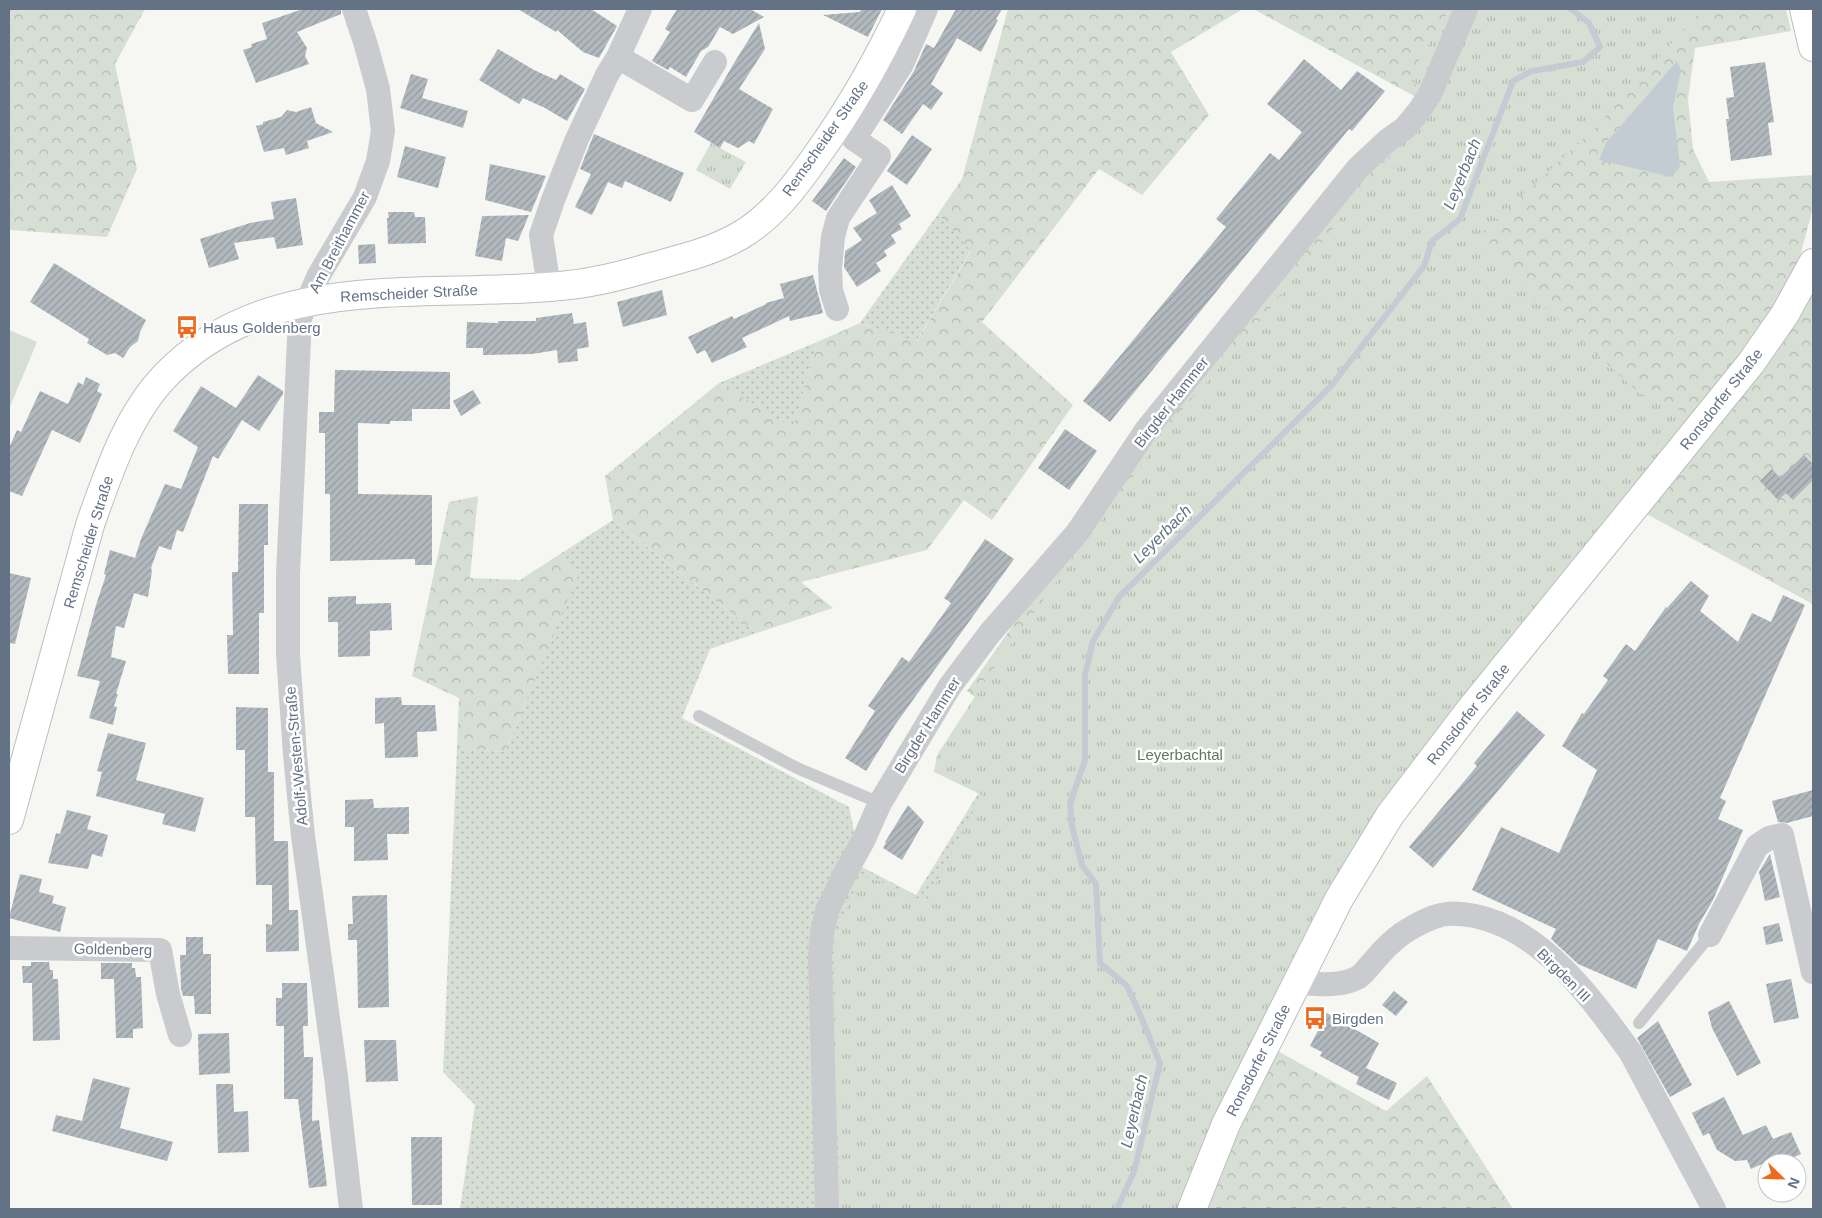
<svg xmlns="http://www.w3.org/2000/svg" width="1822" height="1218" font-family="Helvetica,sans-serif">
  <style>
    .grass { fill: url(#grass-dots) }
    .forest { fill: url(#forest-crowns) }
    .park { fill: url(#park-tufts) }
    .pitch { fill: #d7dfd4 }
    .water { fill: #c4ccd3 }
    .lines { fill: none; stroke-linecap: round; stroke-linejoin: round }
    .stream { stroke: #c4ccd3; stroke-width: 6 }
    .building { fill: url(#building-hatch) }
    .secondary-casing { stroke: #bbbec3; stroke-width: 30 }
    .lane { stroke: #c9cbcf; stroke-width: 12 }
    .street { stroke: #c9cbcf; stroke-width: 24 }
    .secondary { stroke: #fff; stroke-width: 28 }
    .labels { text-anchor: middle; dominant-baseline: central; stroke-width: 5; stroke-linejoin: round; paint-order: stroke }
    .street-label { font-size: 15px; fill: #647286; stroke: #fff }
    .poi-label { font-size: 15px; fill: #647286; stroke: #fff; text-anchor: start }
    .park-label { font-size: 15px; fill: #61785f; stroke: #fff }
    .water-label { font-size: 16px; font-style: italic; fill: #5f7483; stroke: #fff }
  </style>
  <defs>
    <pattern id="grass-dots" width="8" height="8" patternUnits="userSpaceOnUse" patternTransform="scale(1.25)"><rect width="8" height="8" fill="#d7dfd4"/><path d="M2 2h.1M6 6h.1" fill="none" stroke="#b2b9b2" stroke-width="1.8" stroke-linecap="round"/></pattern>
    <pattern id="forest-crowns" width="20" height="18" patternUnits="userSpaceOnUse" patternTransform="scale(1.25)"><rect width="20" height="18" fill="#d7dfd4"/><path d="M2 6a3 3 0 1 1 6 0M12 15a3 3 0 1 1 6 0" fill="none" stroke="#b2b9b2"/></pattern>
    <pattern id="park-tufts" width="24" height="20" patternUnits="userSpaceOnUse" patternTransform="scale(1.25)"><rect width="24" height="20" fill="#d7dfd4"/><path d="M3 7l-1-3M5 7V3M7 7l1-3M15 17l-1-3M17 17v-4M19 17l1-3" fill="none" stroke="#b2b9b2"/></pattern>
    <pattern id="building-hatch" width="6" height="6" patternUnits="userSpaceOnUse" patternTransform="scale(1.25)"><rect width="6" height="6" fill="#b1b8be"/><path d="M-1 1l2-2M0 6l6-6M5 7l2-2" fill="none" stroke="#949aa0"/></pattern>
  </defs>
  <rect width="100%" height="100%" fill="#f6f7f3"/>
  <!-- grass -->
  <path class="grass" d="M938 214 971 250 916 342 860 323Z
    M817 342 793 429 719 383Z
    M613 520 757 633 710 649 682 718 849 807 862 867 916 895 1017 730 1101 1209H460L475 1105 443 1072 457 748 505 752 577 575 557 556Z"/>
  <!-- forest -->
  <path class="forest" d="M9 9H145L115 64 137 169 107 237 10 230 9 232Z
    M1008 9H1243L1171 52 1209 115 1142 195 1099 169 982 322 1073 405 992 520 964 500 927 550 801 582 833 608 757 633 613 520 605 476 719 383 793 428 817 342 860 323 917 341 971 251 938 214 962 179Z
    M1253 9H1786L1791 31 1695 48 1688 99 1693 149 1709 182 1813 175V208L1800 256 1813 260V607L1811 603 1628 504 1247 1034 1386 1111 1427 1076 1513 1209H1101L1017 730 967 691 1132 455 1418 98Z
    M478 496 470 578 520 580 557 556 578 575 505 752 457 748 459 698 412 676 449 502Z"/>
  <!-- park -->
  <path class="park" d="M1450 9H1702L1595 128 1473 241 1639 393 1690 415 1400 778 1336 882 1202 1142 1181 1197 1178 1209H841L834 1061 835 940 843 915 862 875 884 883 926 902 982 795 934 772 937 755 991 672 1179 413 1257 325 1431 104 1409 77Z
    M711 143 746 162 730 189 696 170Z"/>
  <!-- pitch -->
  <path class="pitch" d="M9 330 37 342 9 409Z"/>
  <!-- water -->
  <path class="water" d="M1677 61 1681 70 1673 108 1680 167 1671 177 1599 160 1606 143Z"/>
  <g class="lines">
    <!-- stream -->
    <path class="stream" d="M1117 1209 1134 1172 1160 1063 1139 1012 1127 986 1100 963 1096 884 1082 865 1072 826 1070 804 1085 760V675L1093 641 1119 597 1331 386 1424 266 1432 241 1460 219 1513 81 1532 71 1583 62 1600 47 1589 23 1571 9"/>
  </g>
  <!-- building -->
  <path class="building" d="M303 9H341V14L297 32 307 48 305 56 309 64 256 83 243 50 252 47 251 44 267 39 262 23Z
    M518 9H591L617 26 599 58 583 52 557 30 556 32Z
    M677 9H750L764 17 733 34 720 27 708 47 701 51 686 77 670 67 668 70 652 61 670 32 665 29Z
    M861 9H882L868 37 823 15 860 12Z
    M956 9H1002L996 19 998 20 981 52 957 38 931 84 943 93 931 110 923 104 902 134 883 120 914 71 926 44 934 48Z
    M759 23 765 49 739 89 773 109 754 144 749 141 738 148 724 141 720 148 694 132 734 63Z
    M498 49 534 70 556 80 560 74 585 89 567 121 545 108 523 98 519 104 479 80Z
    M1304 59 1341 90 1357 71 1385 91 1352 131 1349 129 1110 422 1083 401 1226 227 1216 219 1270 153 1279 160 1302 132 1267 104Z
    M1765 62 1774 122 1768 123 1772 155 1731 161 1726 119H1729L1726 98 1734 97 1730 67Z
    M411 74 428 79 422 98 468 111 463 128 400 108Z
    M311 107 316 123 333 132 307 141 309 148 286 155 284 148 264 152 256 126 263 124V122L281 117 287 110 296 112Z
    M594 134 684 173 671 202 625 181 622 188 608 182 592 215 575 207 591 174 580 169Z
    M912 135 932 149 907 185 887 171Z
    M405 146 446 157 438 188 397 177Z
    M844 158 856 167 826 211 812 201Z
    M490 164 546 176 531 212 485 200Z
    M892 185 911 216 899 224 902 229 891 235 896 243 884 251 887 256 876 263 881 271 857 287 844 267 845 251 862 240 853 228 877 213 869 200Z
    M296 198 303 245 277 249 274 237 234 243 239 259 209 268 200 239 250 223 274 219 271 202Z
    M388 212H414L415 217H425L426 243 388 244 387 218H389Z
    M529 215 518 241 506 238 502 261 475 256 482 216Z
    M375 244 376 263 359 264 358 245Z
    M54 263 146 320 140 332 138 341 130 347 123 358 115 353 107 355 87 343 89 339 73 329 30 302Z
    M813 275 823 313 790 321 789 316 742 338 747 347 712 363 705 350 697 354 688 337 732 316 734 319 766 304V303L784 298 780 284Z
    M662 290 667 315 623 327 617 302Z
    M572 313 574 324 586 322 589 347 577 349 578 361 558 363 557 350 532 354 483 355V348H466L467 322 498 323V321H536V318Z
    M335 370 450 372V409H412V421H390V424L358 423V494L432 495V565H415V559L330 561V494H325V433H319V412H334Z
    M258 375 283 391V394L259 431 242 420 218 459 213 456 183 532 177 530 171 550 159 546 151 568 152 571 148 597 134 593 124 628 116 626 111 657 126 661 116 694H118L114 706 117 707 113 725 89 718 100 681 77 676 96 605 106 575 104 574 110 550 135 558 141 539 165 484 181 489 198 447 173 431 201 386 236 408Z
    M86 377 100 384 97 391 102 394 80 443 52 430 22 496 9 491V448L17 430 21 432 40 391 68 404 78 382 83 385Z
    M473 390 481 403 461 416 453 401Z
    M1065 429 1097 451 1069 490 1038 468Z
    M1804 455 1813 464V480L1793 500 1786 493 1778 500 1760 481 1772 469 1780 478Z
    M239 504H268V545H264V613H259V674H228L227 635H233L232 572H238Z
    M985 539 1014 559 895 725 866 771 845 758 875 711 868 706 902 657 909 662 951 603 944 598Z
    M9 573 31 578 15 644 9 643Z
    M1691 581 1709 596 1700 611 1738 642 1752 613 1771 622 1783 595 1805 605 1720 798 1726 801 1718 819 1743 830 1713 900 1699 924 1687 951 1658 939 1636 989 1578 964 1551 939 1556 929 1472 890 1501 827 1559 853 1597 770 1562 746 1582 713 1584 714 1608 680 1603 676 1626 644 1635 651 1666 607 1667 608Z
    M356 596V604L391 603 392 630 370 631V656L338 657V622H328V597Z
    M401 697 402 705H435L437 731 417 732 418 757 385 758 384 723 375 724V698Z
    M236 707 268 708V772H274V841H288L289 910H298L299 951 266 952V924L272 925V885H256L255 817H245V750H236Z
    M1517 711 1545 735 1433 868 1409 847 1477 766 1474 763Z
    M108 733 146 743 136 780 204 798 195 832 162 824 165 814 96 796 102 772 97 771Z
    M1813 790V816L1787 823 1778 822 1772 801Z
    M373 799 374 808 409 807V834H387L388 860 354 861V827H345V800Z
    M908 805 924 822 902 860 883 848 886 843 885 842Z
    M67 810 91 816 87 829 108 835 102 857 92 854 88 869 48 863 56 833 60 834Z
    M1770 854 1780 897 1765 901 1759 872Z
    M20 874 42 879 39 892 54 896 52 903 66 907 60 932 9 918Z
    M387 895 389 1007 358 1008 357 940H348V924H353L352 896Z
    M1779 923 1783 941 1766 945 1763 927Z
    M186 937H203V954H211V1014H195L194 996H183L181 989 180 955H186Z
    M31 962H49L50 970H53V979H58L60 1040 33 1041 32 983H23L22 966H31Z
    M101 963H132V968H135L136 977H141L143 1028 133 1029V1038H116L114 979H101Z
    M1791 979 1799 1018 1774 1023 1766 984Z
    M282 983H307L308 1026H303L304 1057H313L312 1121 319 1120 327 1186 309 1188 298 1099H284V1026H276V998H282Z
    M1394 991 1408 1002 1396 1016 1382 1005Z
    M1729 1001 1761 1063 1737 1076 1712 1028 1708 1012Z
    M1327 1013 1379 1043 1366 1068 1397 1083 1389 1100 1356 1084 1359 1077 1320 1056 1322 1052 1310 1046Z
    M1658 1021 1692 1085 1670 1097 1637 1038Z
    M229 1033 230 1073 199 1075 198 1034Z
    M364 1040H396L398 1081 366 1082Z
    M93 1078 130 1088 120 1128 173 1142 167 1161 52 1131 56 1115 82 1121Z
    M216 1084H233L234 1112 248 1111 249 1152 218 1153Z
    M1724 1097 1743 1135 1766 1125 1773 1139 1791 1132 1801 1154 1782 1163H1764L1751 1169 1747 1160 1735 1161 1717 1150 1709 1133 1703 1136 1692 1113Z
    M411 1137H442V1205H412Z"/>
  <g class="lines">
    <defs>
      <path id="secondary" d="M1804 9 1813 47
        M9 820 90 525C108 474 127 415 166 375 272 266 433 301 569 285 597 282 624 275 651 267 681 259 714 251 741 235 773 216 796 185 817 155 850 109 878 60 902 9
        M1192 1209 1226 1124 1339 899 1390 815 1470 710 1751 363 1785 314 1813 263"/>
    </defs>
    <!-- secondary casing -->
    <use href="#secondary" class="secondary-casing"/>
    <!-- lane -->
    <path class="lane" d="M699 716 797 768 880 803
      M1639 1023 1710 935"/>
    <!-- street -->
    <path class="street" d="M618 57 692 100 715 62
      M549 287 541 235 553 200 577 139 607 75 618 57 640 9
      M837 309 831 290 830 268 833 237 838 218 879 156 854 139 902 64 926 9
      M1710 935 1757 846 1769 838 1782 835 1813 972
      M9 948 160 950 168 994 180 1035
      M1298 983C1317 984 1339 987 1357 978 1363 975 1369 966 1373 962 1382 951 1392 941 1403 933 1414 926 1428 918 1441 915 1452 912 1464 914 1475 916 1543 930 1593 1000 1631 1053L1714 1209
      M351 1209 336 1077 303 836 295 755 288 654V574L300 318 319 275 365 197 378 161 383 131 378 89 366 45 354 9
      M827 1209 820 957 822 933 827 911 842 879 864 839 880 803 950 686 990 633 1077 533 1147 429 1358 168 1388 140 1405 128 1419 111 1430 94 1466 9"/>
    <!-- secondary -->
    <use href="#secondary" class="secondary"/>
  </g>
  <!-- icons -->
  <defs>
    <symbol id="bus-bare" viewBox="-9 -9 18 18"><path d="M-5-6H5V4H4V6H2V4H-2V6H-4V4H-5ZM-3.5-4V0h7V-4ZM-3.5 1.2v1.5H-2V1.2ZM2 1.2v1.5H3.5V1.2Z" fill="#ee6b1d" stroke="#fff" stroke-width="2.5" paint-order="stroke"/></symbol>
  </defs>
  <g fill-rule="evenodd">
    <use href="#bus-bare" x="171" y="311" width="32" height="32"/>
    <use href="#bus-bare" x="1299" y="1002" width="32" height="32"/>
  </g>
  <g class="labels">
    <!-- street labels -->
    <g class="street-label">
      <text transform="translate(825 138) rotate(-55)">Remscheider Straße</text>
      <text transform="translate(339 242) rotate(-62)">Am Breithammer</text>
      <text transform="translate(409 293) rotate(-3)">Remscheider Straße</text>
      <text transform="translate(1721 399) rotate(-52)">Ronsdorfer Straße</text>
      <text transform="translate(1171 402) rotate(-52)">Birgder Hammer</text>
      <text transform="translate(88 542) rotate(-73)">Remscheider Straße</text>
      <text transform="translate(1468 714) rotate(-52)">Ronsdorfer Straße</text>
      <text transform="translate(927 725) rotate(-58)">Birgder Hammer</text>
      <text transform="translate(296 756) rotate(-95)">Adolf-Westen-Straße</text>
      <text transform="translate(113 949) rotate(1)">Goldenberg</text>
      <text transform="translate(1564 975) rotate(45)">Birgden III</text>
      <text transform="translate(1258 1060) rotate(-63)">Ronsdorfer Straße</text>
    </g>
    <!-- poi labels -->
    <g class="poi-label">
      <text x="203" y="327">Haus Goldenberg</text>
      <text x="1332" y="1018">Birgden</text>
    </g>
    <!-- park labels -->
    <g class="park-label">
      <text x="1180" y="754">Leyerbachtal</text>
    </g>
    <!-- water labels -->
    <g class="water-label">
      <text transform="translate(1462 174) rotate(-68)">Leyerbach</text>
      <text transform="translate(1162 534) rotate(-45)">Leyerbach</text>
      <text transform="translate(1134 1111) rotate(-77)">Leyerbach</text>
    </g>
  </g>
  <!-- border -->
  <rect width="1822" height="1218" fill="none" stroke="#647286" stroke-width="20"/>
  <!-- north arrow -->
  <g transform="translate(1782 1178) rotate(113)"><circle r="24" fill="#ffffff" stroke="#c1c7cf"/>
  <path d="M0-4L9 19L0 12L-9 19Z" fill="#ee6b1d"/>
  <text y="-8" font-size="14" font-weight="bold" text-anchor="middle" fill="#647286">N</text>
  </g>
</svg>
